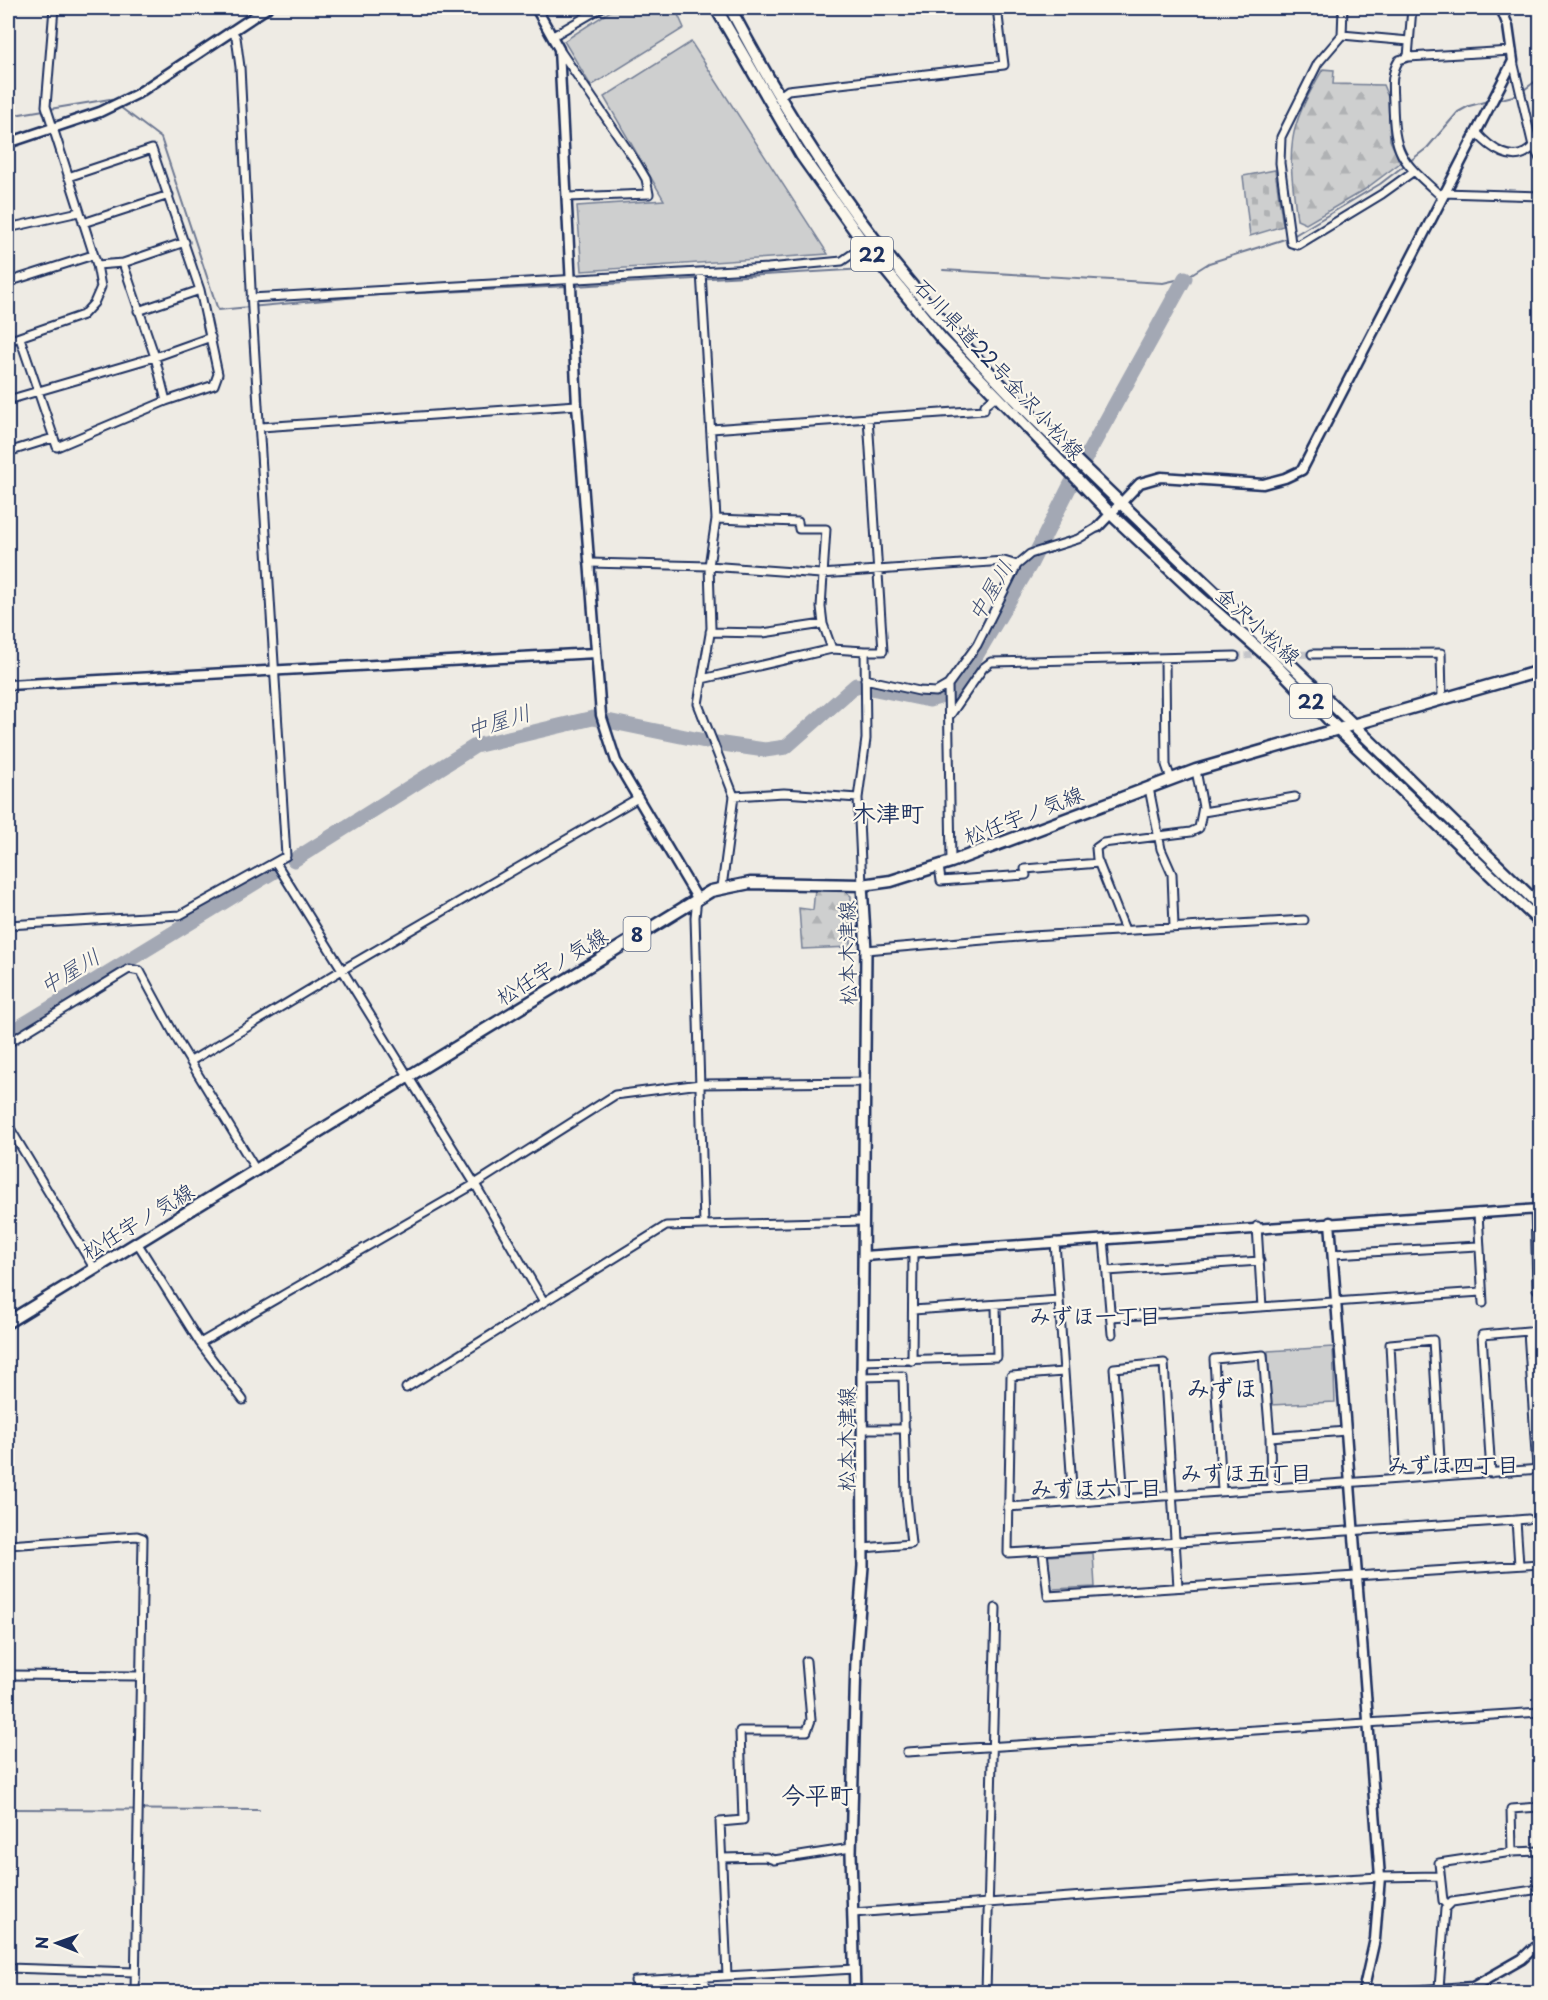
<svg xmlns="http://www.w3.org/2000/svg" width="1548" height="2000" font-family="'Playpen Sans','Klee One',sans-serif">
  <style>
    .green { fill: #cecfcf; stroke: #747f96; stroke-width: 1.5 }
    .forest { fill: url(#forest-firs); stroke: #747f96; stroke-width: 1.5 }
    .cemetery { fill: url(#cemetery-stones); stroke: #747f96; stroke-width: 1.5 }
    .lines { fill: none; stroke-linecap: round; stroke-linejoin: round }
    .stream { stroke: #6d7892; stroke-width: 2 }
    .river { stroke: #a3a8b4; stroke-width: 15 }
    .minor-tunnel { stroke: #c4c5c9; stroke-width: 7; stroke-dasharray: 7 3.5; stroke-linecap: butt }
    .minor-casing { stroke: #1b2f5e; stroke-width: 11 }
    .tertiary-casing { stroke: #1b2f5e; stroke-width: 13 }
    .secondary-casing { stroke: #1b2f5e; stroke-width: 14 }
    .primary-casing { stroke: #1b2f5e; stroke-width: 15 }
    .minor { stroke: #fbf7ec; stroke-width: 7 }
    .tertiary { stroke: #fbf7ec; stroke-width: 8 }
    .secondary { stroke: #fbf7ec; stroke-width: 9 }
    .primary { stroke: #fbf7ec; stroke-width: 10 }
    .labels { text-anchor: middle; dominant-baseline: central; stroke-width: 4.5; stroke-linejoin: round; paint-order: stroke }
    .shield { fill: #fbf7ec; stroke: #5e6b89; stroke-width: 1.5 }
    .shield-label { font-size: 20px; font-weight: bold; fill: #1b2f5e }
    .street-label { font-size: 21px; fill: #1b2f5e; stroke: #fbf7ec }
    .water-label { font-size: 22px; font-style: italic; fill: #445378; stroke: #fbf7ec }
    .neighbourhood-label { font-size: 22px; font-weight: bold; fill: #1b2f5e; stroke: #fbf7ec }
    .quarter-label { font-size: 24px; font-weight: bold; fill: #1b2f5e; stroke: #fbf7ec }
  </style>
  <defs>
    <pattern id="forest-firs" width="22" height="20" patternUnits="userSpaceOnUse" patternTransform="scale(1.5)"><rect width="22" height="20" fill="#cecfcf"/><path d="M5 1l3.5 6h-7zM16 11l3.5 6h-7z" fill="#b0b2b4"/></pattern>
    <pattern id="cemetery-stones" width="16" height="16" patternUnits="userSpaceOnUse" patternTransform="scale(1.5)"><rect width="16" height="16" fill="#cecfcf"/><path d="M2 7V4a2 2 0 0 1 4 0v3zM10 15v-3a2 2 0 0 1 4 0v3z" fill="#b0b2b4"/></pattern>
  </defs>
  <rect width="100%" height="100%" fill="#eeebe4"/>
  <filter id="ink" filterUnits="userSpaceOnUse"><feTurbulence type="fractalNoise" baseFrequency=".0167" numOctaves="2"/><feDisplacementMap in="SourceGraphic" scale="12" xChannelSelector="R" yChannelSelector="G"/><feConvolveMatrix kernelMatrix="1 2 1 2 8 2 1 2 1" color-interpolation-filters="sRGB"/></filter>
  <g filter="url(#ink)">
    <!-- green -->
    <path class="green" d="M615 8H675L684 28 591 86 564 41Z
      M691 42 828 254 582 271 577 206 664 200 604 97Z
      M1333 1347 1335 1402 1270 1405 1268 1351Z
      M1093 1553 1095 1587 1052 1589 1048 1556Z"/>
    <!-- forest -->
    <path class="forest" d="M1323 69 1334 70 1333 84 1383 85 1388 97 1390 140 1400 163 1364 190 1306 224 1297 220C1288 148 1285 133 1323 69Z
      M815 889H843L851 896V947L802 949 799 908 813 910Z"/>
    <!-- cemetery -->
    <path class="cemetery" d="M1275 170 1283 226 1250 236 1243 176Z"/>
    <g class="lines">
      <!-- stream -->
      <path class="stream" d="M1497 100 1517 95 1540 78
        M120 107 161 138 218 310 379 295 568 286
        M8 116 110 99 113 101
        M1293 236 1380 184 1427 148 1458 112 1469 106 1488 101
        M943 270 1163 283 1185 278 1209 263 1288 238
        M574 286 865 269
        M8 1809 259 1810"/>
      <!-- river -->
      <path class="river" d="M716 743 765 750 786 747 856 685 929 700 954 693 1030 565 1070 486 1185 278
        M294 860 475 746 593 718 705 741
        M8 1034 276 870"/>
      <!-- minor-tunnel -->
      <path class="minor-tunnel" d="M1279 655 1312 654
        M1235 656 1265 655"/>
      <defs>
        <path id="minor" d="M1343 8 1342 35 1318 63 1281 137 1280 163 1291 243 1298 245 1382 194 1414 171
          M1342 35 1409 41
          M553 36 601 8
          M559 49 636 162 646 179 649 194 568 197
          M1408 57 1412 8
          M1513 61 1533 146 1540 159
          M780 96 788 90 1004 65 997 8
          M1476 132C1489 147 1515 168 1533 146
          M1443 193 1540 196
          M1441 196C1401 160 1394 156 1393 101 1392 85 1391 73 1399 60L1408 57 1512 51
          M83 223 169 195
          M8 228 79 212
          M123 263 155 357 166 401
          M97 265 123 263 185 242
          M701 272 716 519 709 566 711 628 698 704 734 796 722 887
          M8 282 93 255
          M251 298 768 268 842 261 865 245
          M138 311 200 290
          M20 338 57 447 166 401 214 385 218 374 200 290 152 149 68 177
          M8 341 83 315 94 303 101 287 97 265 46 106 54 8
          M8 400 155 357 211 337
          M261 427 577 405
          M711 429 984 410 985 405 997 395
          M8 452 53 438
          M716 519 798 522 799 529H826L821 607 823 624
          M590 563 709 566 821 574 1004 561 1017 565
          M710 632 763 633 823 624 832 649
          M865 651H883L868 418
          M1312 654 1441 653 1442 698
          M1165 658 1166 765 1171 779
          M702 679 832 649 865 651 866 739 858 798 862 885
          M865 679 919 691 936 692 948 685
          M951 714 983 668 991 662 1235 656
          M1149 788 1161 849 1172 874 1174 927
          M734 796 784 793 858 798
          M1203 812 1295 797
          M951 862 948 685 977 645 1017 565 1030 554 1078 539 1098 527
          M276 863 475 1184 544 1302
          M939 866 941 881 1026 875
          M1025 869 1099 863
          M697 898 695 917 704 1225
          M8 925 180 915 286 856 252 309 240 67 236 37 231 31
          M1125 930 1097 859 1096 848 1103 843 1191 832 1199 828 1203 807 1196 770
          M866 950 1032 936 1304 920
          M8 1043 129 969 140 971 179 1043 256 1170
          M191 1061 342 970 638 798
          M8 1125 94 1268
          M1535 1209 1537 1289 1540 1288
          M1478 1213 1483 1303
          M1257 1226 1262 1307
          M1104 1239 1112 1334
          M1055 1242 1073 1501
          M138 1244 200 1343 243 1400
          M1333 1254 1478 1246
          M1107 1271 1260 1261
          M913 1310 1059 1300
          M1111 1317 1481 1292
          M200 1343 475 1184 615 1095 700 1084 864 1082
          M862 1361 997 1357 996 1305
          M912 1361 913 1253
          M1063 1372 1011 1376 1008 1553 1516 1520 1519 1565
          M862 1377 903 1376 906 1495 911 1544 863 1548
          M406 1388 666 1226 863 1221
          M862 1429H905
          M1270 1437 1346 1431
          M1491 1473 1482 1335 1528 1331 1537 1469
          M1397 1479 1390 1344 1433 1340 1441 1476
          M1222 1490 1214 1359 1263 1355 1270 1437 1271 1487
          M1124 1497 1114 1368 1164 1363 1178 1587
          M1008 1507 1540 1469
          M1516 1520 1528 1519
          M8 1545 137 1536 143 1538 135 1992
          M1043 1552 1048 1596 1540 1564
          M8 1675 139 1676
          M907 1752 1540 1712
          M1512 1852 1511 1809 1540 1807
          M722 1858 766 1857 774 1860 851 1848
          M1448 1906 1443 1901 1439 1863 1512 1852 1540 1851
          M853 1913 1219 1886 1380 1877 1440 1876
          M8 1968 135 1972
          M727 1976 720 1822 743 1820 740 1731H807L811 1720 806 1661
          M705 1978V1992
          M635 1981 855 1969
          M655 1981V1992
          M1439 1988 1445 1909 1452 1902 1540 1889
          M986 1992 996 1608"/>
        <path id="tertiary" d="M536 8 559 49 577 405 601 715 616 761 697 898
          M8 143 100 112 137 94 267 8
          M1098 527 1140 483 1161 477 1263 484 1285 478 1302 470 1513 61 1508 26 1501 8
          M8 685 595 653
          M1330 1222 1380 1877 1375 1939 1363 1992
          M864 1256 1540 1209
          M1400 1992 1473 1987 1522 1959 1540 1942"/>
        <path id="secondary" d="M855 1992 851 1853 856 1659 863 1566 862 1377 866 950 862 885"/>
        <path id="primary" d="M716 8 801 155 865 245 941 338 1111 514 1196 594 1269 658 1339 730 1540 922
          M730 8C777 97 830 186 895 265 1001 396 1128 509 1250 626 1348 718 1443 813 1540 906
          M8 1322 711 891 750 883 862 885 891 881 951 862 1196 770 1540 671"/>
      </defs>
      <!-- minor casing -->
      <use href="#minor" class="minor-casing"/>
      <!-- tertiary casing -->
      <use href="#tertiary" class="tertiary-casing"/>
      <!-- secondary casing -->
      <use href="#secondary" class="secondary-casing"/>
      <!-- primary casing -->
      <use href="#primary" class="primary-casing"/>
      <!-- minor -->
      <use href="#minor" class="minor"/>
      <!-- tertiary -->
      <use href="#tertiary" class="tertiary"/>
      <!-- secondary -->
      <use href="#secondary" class="secondary"/>
      <!-- primary -->
      <use href="#primary" class="primary"/>
    </g>
  </g>
  <g class="labels">
    <!-- shield labels -->
    <g class="shield">
      <rect x="851" y="237" width="42" height="34" rx="4.5"/>
      <rect x="1290" y="684" width="42" height="34" rx="4.5"/>
      <rect x="623.5" y="917" width="27" height="34" rx="4.5"/>
    </g>
    <g class="shield-label">
      <text x="872" y="254">22</text>
      <text x="1311" y="701">22</text>
      <text x="637" y="934">8</text>
    </g>
    <!-- street labels -->
    <g class="street-label">
      <text transform="translate(1000 368) rotate(47)">石川県道22号金沢小松線</text>
      <text transform="translate(1259 625) rotate(42)">金沢小松線</text>
      <text transform="translate(1023 814) rotate(-21)">松任宇ノ気線</text>
      <text transform="translate(846 953) rotate(-91)">松本木津線</text>
      <text transform="translate(551 965) rotate(-32)">松任宇ノ気線</text>
      <text transform="translate(137 1220) rotate(-31)">松任宇ノ気線</text>
      <text transform="translate(845 1439) rotate(-90)">松本木津線</text>
    </g>
    <!-- water labels -->
    <g class="water-label">
      <text transform="translate(989 590) rotate(-59)">中屋川</text>
      <text transform="translate(498 720) rotate(-17)">中屋川</text>
      <text transform="translate(69 970) rotate(-31)">中屋川</text>
    </g>
    <!-- neighbourhood labels -->
    <g class="neighbourhood-label">
      <text x="1095" y="1314">みずほ一丁目</text>
      <text x="1453" y="1463">みずほ四丁目</text>
      <text x="1246" y="1471">みずほ五丁目</text>
      <text x="1096" y="1486">みずほ六丁目</text>
    </g>
    <!-- quarter labels -->
    <g class="quarter-label">
      <text x="888" y="812">木津町</text>
      <text x="1222" y="1387">みずほ</text>
      <text x="817" y="1794">今平町</text>
    </g>
  </g>
  <!-- margin -->
  <rect width="1548" height="2000" fill="none" stroke="#fbf7ec" stroke-width="30"/>
  <rect x="15" y="15" width="1518" height="1970" fill="none" stroke="#1b2f5e" stroke-width="2" filter="url(#ink)"/>
  <!-- north arrow -->
  <g transform="translate(57 1943) rotate(271)" stroke="#fbf7ec" stroke-width="4.5" paint-order="stroke">
  <path d="M0-4.5L10 22L0 15L-10 22Z" fill="#1b2f5e"/>
  <text y="-9" font-size="16" font-weight="bold" text-anchor="middle" fill="#1b2f5e">N</text>
  </g>
</svg>
